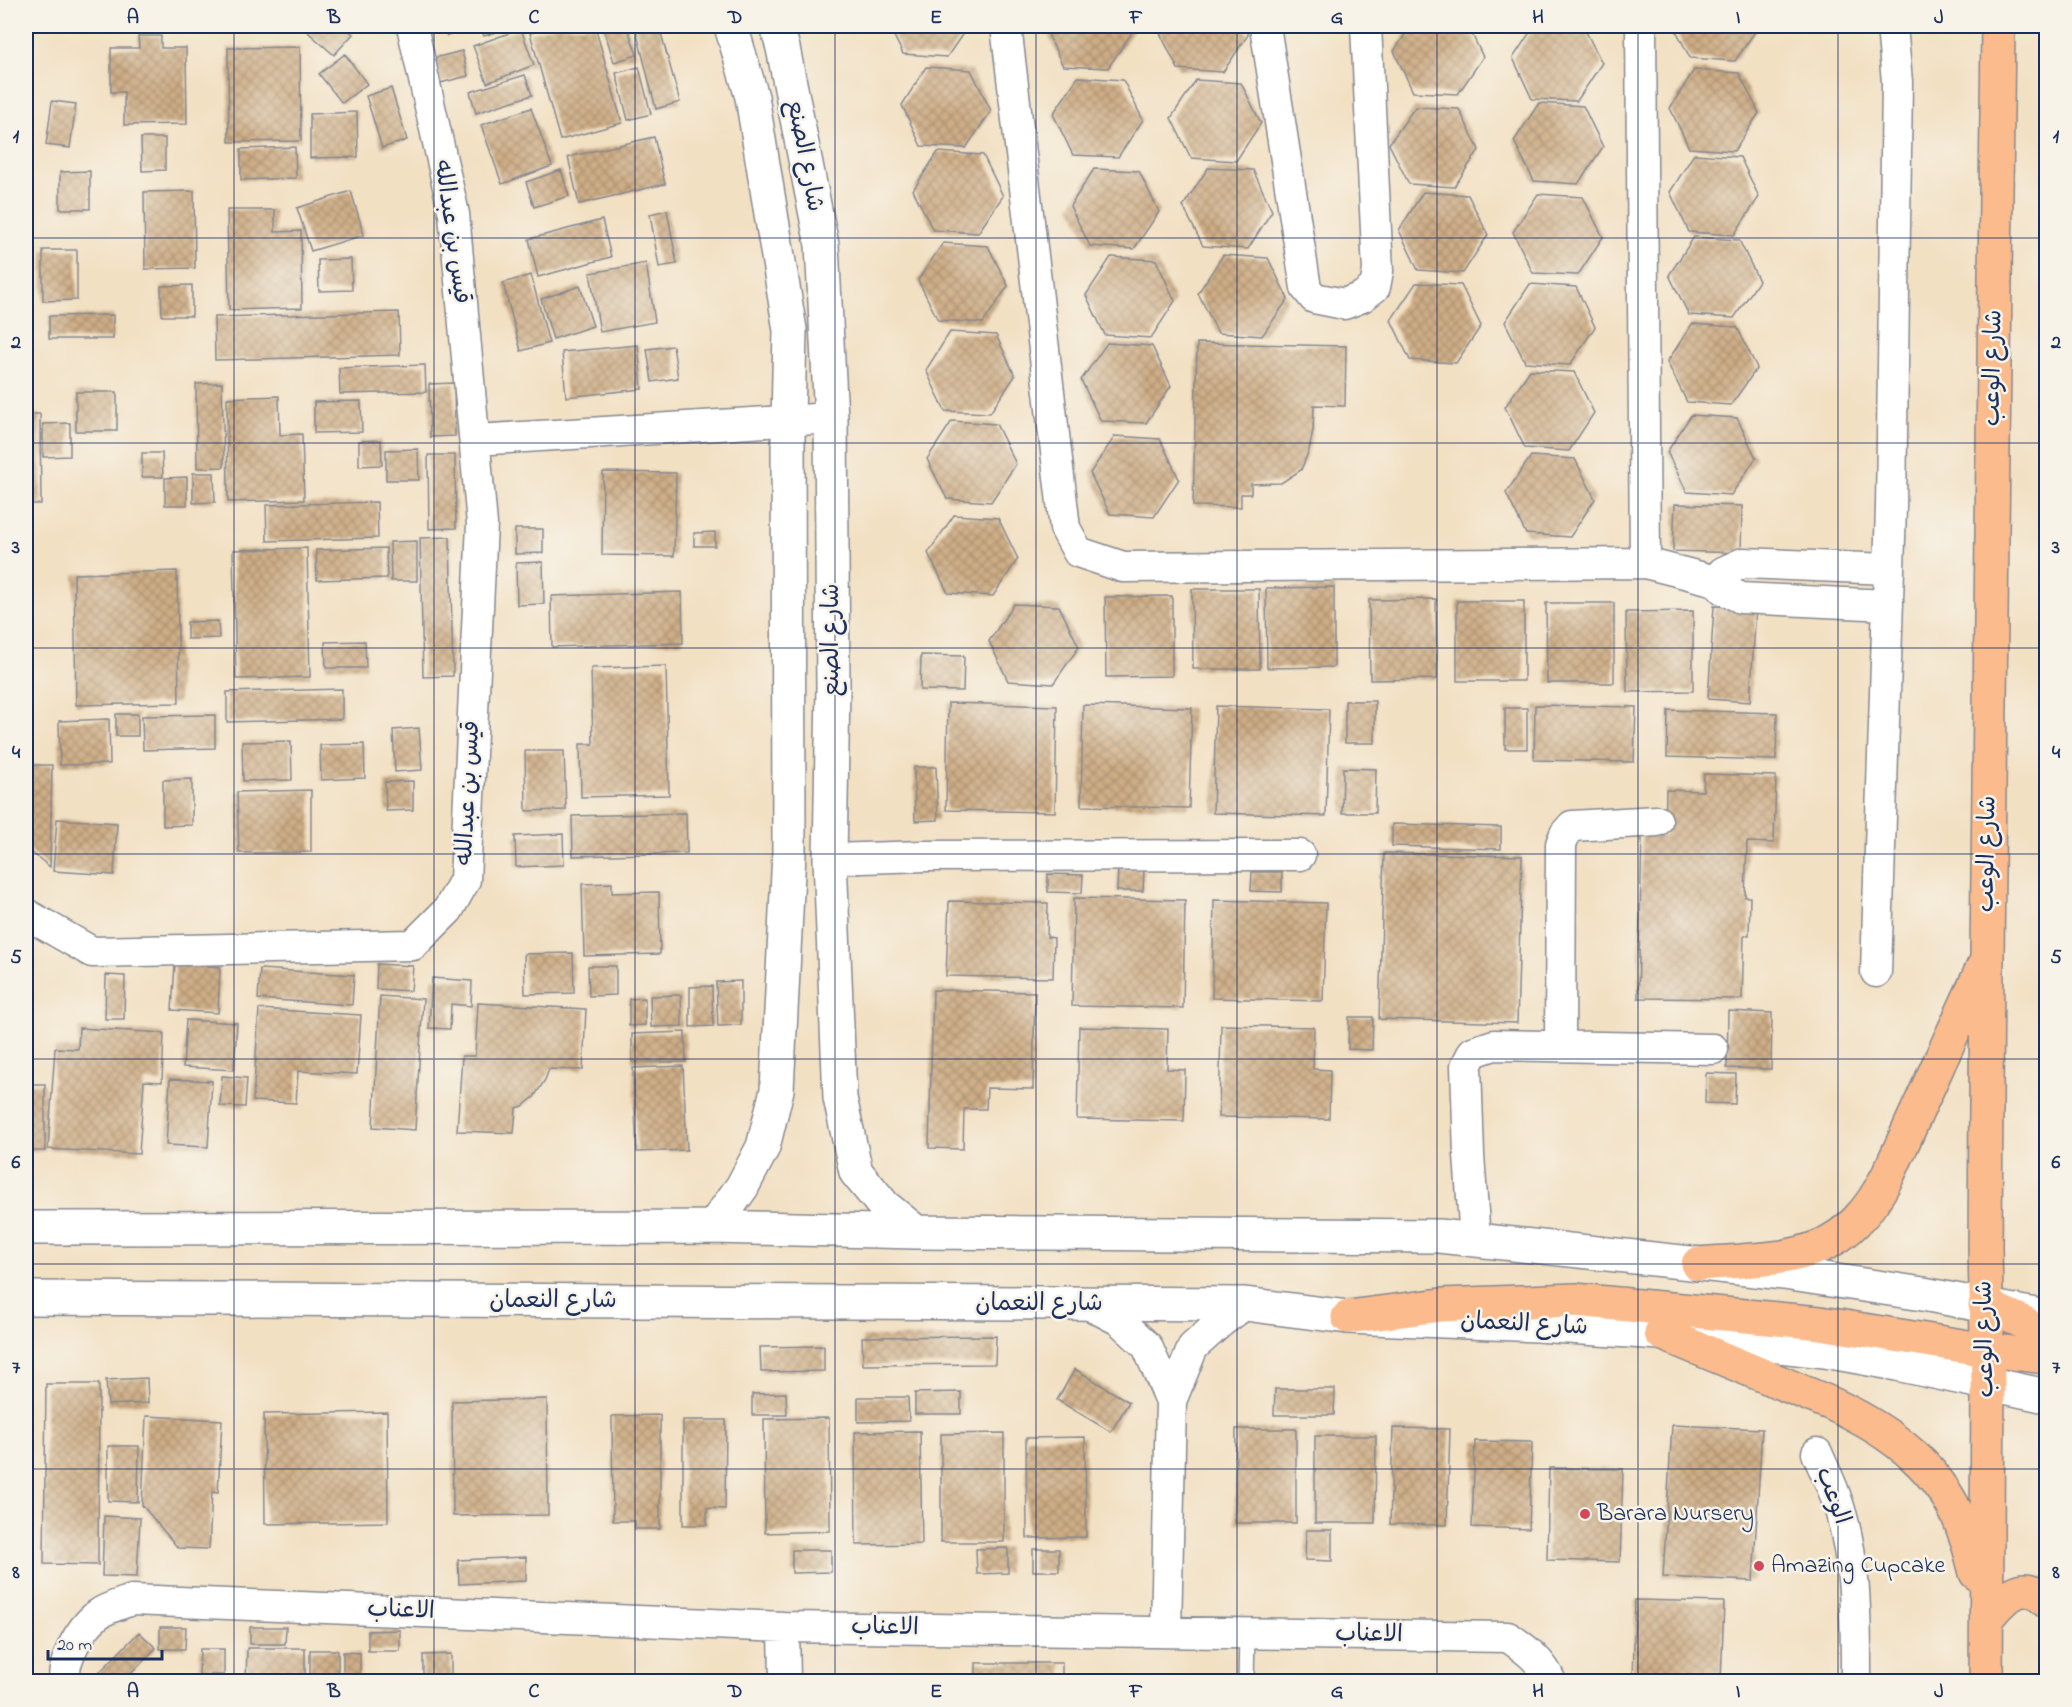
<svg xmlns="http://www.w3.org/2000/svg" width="2072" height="1707" font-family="'Indie Flower','Playpen Sans Arabic',sans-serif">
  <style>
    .building { fill: url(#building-cross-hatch) }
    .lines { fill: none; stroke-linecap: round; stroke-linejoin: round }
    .service-casing { stroke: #868890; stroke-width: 18 }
    .minor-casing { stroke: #868890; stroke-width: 33 }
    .tertiary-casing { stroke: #868890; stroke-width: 36 }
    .primary-casing { stroke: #868890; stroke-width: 36 }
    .service { stroke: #fff; stroke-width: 15 }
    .minor { stroke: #fff; stroke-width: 30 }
    .tertiary { stroke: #fff; stroke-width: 33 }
    .primary { stroke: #fbbb8c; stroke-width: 33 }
    .grid { fill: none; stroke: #1b2f5e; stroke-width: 1.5; stroke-opacity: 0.55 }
    .poi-dot { fill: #d1495b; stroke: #f7f3e8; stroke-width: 2 }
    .labels { text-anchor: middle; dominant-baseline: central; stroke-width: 5; stroke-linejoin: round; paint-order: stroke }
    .street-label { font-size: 24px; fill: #1b2f5e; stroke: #f7f3e8 }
    .poi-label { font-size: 24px; fill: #1b2f5e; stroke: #f7f3e8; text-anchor: start }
    .neatline { fill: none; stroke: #1b2f5e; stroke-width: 2 }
    .grid-label { font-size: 20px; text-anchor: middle; font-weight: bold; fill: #1b2f5e }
  </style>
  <defs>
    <pattern id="building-cross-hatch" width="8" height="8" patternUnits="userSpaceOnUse" patternTransform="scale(1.5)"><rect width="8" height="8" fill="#cfae86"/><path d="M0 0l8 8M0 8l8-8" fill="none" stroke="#a78e71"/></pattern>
  </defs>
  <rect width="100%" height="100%" fill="#f7f3e8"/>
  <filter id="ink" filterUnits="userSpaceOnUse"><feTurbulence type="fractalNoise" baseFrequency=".0167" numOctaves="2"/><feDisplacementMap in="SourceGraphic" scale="12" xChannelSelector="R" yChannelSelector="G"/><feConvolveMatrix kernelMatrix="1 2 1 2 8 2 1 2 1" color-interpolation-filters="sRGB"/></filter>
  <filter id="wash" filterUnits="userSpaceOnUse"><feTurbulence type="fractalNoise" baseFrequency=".008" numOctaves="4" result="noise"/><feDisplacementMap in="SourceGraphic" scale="24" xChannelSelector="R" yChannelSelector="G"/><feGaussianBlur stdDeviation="1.35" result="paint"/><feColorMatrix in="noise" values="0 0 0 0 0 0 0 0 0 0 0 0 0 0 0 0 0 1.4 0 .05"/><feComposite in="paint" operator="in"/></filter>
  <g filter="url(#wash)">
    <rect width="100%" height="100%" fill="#f2e0c3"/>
    <g id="blocks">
      <!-- building -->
      <path class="building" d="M301 26H344L353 34 334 55Z
        M443 26H456L458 31 447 36Z
        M480 26H513L484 36Z
        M555 26H595L622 123 560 140 530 33Z
        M603 26H627L637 55 614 62Z
        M635 26H659L680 102 656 109Z
        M889 26H968L947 57 903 54Z
        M1044 26H1131L1133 31 1108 68 1063 66Z
        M1160 26H1244L1248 35 1223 72 1178 69 1158 29Z
        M1411 26H1468L1483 57 1458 94 1413 92 1394 51Z
        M1534 26H1583L1602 63 1577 101 1532 99 1513 58Z
        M1674 26H1759L1735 61 1690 58Z
        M521 29 534 65 487 83 473 46Z
        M138 36H161V48H186L187 124 124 125V92H111V48H139Z
        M300 47 301 141 229 142 228 48Z
        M462 51 468 76 440 83 434 58Z
        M345 54 367 84 342 103 319 74Z
        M639 67 651 114 628 120 616 73Z
        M926 67 971 70 991 111 966 148 921 146 902 105Z
        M1694 70 1739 73 1759 113 1734 151 1689 148 1670 108Z
        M525 75 532 95 476 113 470 92Z
        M1078 77 1123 80 1143 120 1118 157 1073 155 1053 114Z
        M1196 80 1241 83 1261 123 1236 161 1191 158 1171 118Z
        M391 88 407 140 382 148 366 96Z
        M52 101 76 104 70 148 46 145Z
        M1539 103 1583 106 1603 147 1578 184 1534 181 1514 141Z
        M1415 107 1459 109 1479 150 1454 187 1409 184 1389 144Z
        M531 108 552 166 502 184 481 125Z
        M357 112 358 157 310 158V114Z
        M654 137 665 184 579 204 568 157Z
        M141 138H165V170L142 171Z
        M295 147 296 178 241 180V149Z
        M938 152 983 155 1003 196 978 233 933 230 913 190Z
        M1694 154 1740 157 1759 197 1734 235 1689 232 1670 192Z
        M1208 168 1253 170 1272 211 1248 249 1203 246 1183 206Z
        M1094 169 1139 171 1159 212 1134 249 1090 246 1070 206Z
        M561 170 569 196 534 207 526 182Z
        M90 171V209H60V172Z
        M194 191 195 268 145 269 144 192Z
        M351 191 364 235 311 251 297 208Z
        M1423 192 1468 195 1488 235 1463 273 1418 270 1399 230Z
        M1538 194 1583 197 1603 237 1578 275 1533 273 1513 232Z
        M227 210H275V232L301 231 302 308 229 310Z
        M667 210 677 264 659 267 650 214Z
        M602 220 611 257 538 277 529 239Z
        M1694 237 1739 240 1759 281 1734 318 1689 315 1669 275Z
        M943 243 988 246 1008 286 983 323 938 320 918 280Z
        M43 250H77V300L43 301Z
        M1223 255 1268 258 1288 299 1262 336 1218 333 1198 293Z
        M1111 257 1156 260 1175 301 1151 338 1105 335 1086 295Z
        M351 259 352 290 319 291 318 260Z
        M646 263 655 322 600 332 590 273Z
        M531 275 549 343 521 351 503 283Z
        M1416 283 1461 285 1481 326 1456 363 1410 360 1391 320Z
        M1530 284 1576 287 1595 327 1570 365 1525 362 1505 322Z
        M192 285V316H162L161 286Z
        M580 286 593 326 553 339 541 299Z
        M399 312 400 355 215 360 214 317Z
        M113 315V339H49V316Z
        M1692 324 1737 327 1757 368 1731 405 1687 402 1667 362Z
        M950 332 996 335 1015 376 990 413 945 411 926 370Z
        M1107 343 1152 346 1171 386 1146 423 1101 421 1081 380Z
        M1197 343 1346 346 1345 406 1314 405 1313 430 1309 450 1301 470 1281 483 1251 484V494H1241V507L1193 506Z
        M638 345 642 389 566 397 562 352Z
        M673 346 678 378 652 382 647 349Z
        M425 365 426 392 340 394 339 368Z
        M1530 370 1574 372 1594 413 1569 451 1525 448 1505 407Z
        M222 383 224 467 197 468 196 384Z
        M454 383 455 436 430 437 429 384Z
        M76 392H117V431H76Z
        M279 396 280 435 302 434 304 500 228 502 227 398Z
        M361 401 362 432 314 433V402Z
        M26 414H40L41 504H26Z
        M1691 415 1737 418 1756 458 1731 495 1687 492 1667 452Z
        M952 421 996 424 1016 464 991 502 947 499 927 459Z
        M70 423V456L43 457V424Z
        M1115 436 1160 439 1179 479 1154 517 1110 514 1090 473Z
        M381 440 382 465 359 466V441Z
        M418 449 419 480H386V450Z
        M142 453H162L163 477H142Z
        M428 455H455L456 528 429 529Z
        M1531 456 1575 459 1595 499 1570 537 1526 534 1506 493Z
        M603 472 676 473 674 556 602 555Z
        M193 473H214L215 502 193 503Z
        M187 477V505H165V478Z
        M377 502 378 538 267 541 266 505Z
        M1675 504 1742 506 1741 553 1673 551Z
        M954 515 998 518 1018 559 993 596 948 593 928 553Z
        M515 529H543V553L515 554Z
        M715 532V546H694V533Z
        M450 537 453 676 423 677 420 538Z
        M417 541V581H391L390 542Z
        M307 548 310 677 236 679 233 550Z
        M386 548 387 578 317 580 316 550Z
        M543 562 544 604 517 605 516 563Z
        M177 571 179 703 76 705 74 574Z
        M1334 587V667L1267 668 1266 588Z
        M1192 589H1259L1260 669H1193Z
        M682 592 683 643 552 647 551 596Z
        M1172 596V676L1106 677 1105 597Z
        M1436 599 1437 679 1370 680 1369 600Z
        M1457 601H1524V681H1457Z
        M1546 603H1614V683H1547Z
        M1014 604 1059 606 1079 647 1053 684 1008 681 989 641Z
        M1714 606 1756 608 1750 702 1708 699Z
        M1693 611V691L1627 692 1626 612Z
        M218 621 219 638 187 639V622Z
        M365 641 366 668H326L325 642Z
        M921 655 964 656 963 691 920 690Z
        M666 666 669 795 581 797 580 744H593L591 668Z
        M342 689V719L227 722V692Z
        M1345 701H1375V743H1345Z
        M948 703 1057 706 1055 812 946 810Z
        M1083 705 1192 708 1189 808 1081 806Z
        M1535 705 1636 707 1634 762 1534 760Z
        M1216 706 1329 709 1326 816 1213 813Z
        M1505 708H1527V749H1505Z
        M1668 710 1777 713 1776 760 1667 757Z
        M116 714H138V736H116Z
        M215 715V748L143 750 142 716Z
        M109 719 110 764 60 765 59 721Z
        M419 728 422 770 395 772 393 730Z
        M291 741 292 780 243 781 242 742Z
        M364 744 365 778 321 780 320 745Z
        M525 751H564L566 810 526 811Z
        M26 765H52L50 867 26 848Z
        M914 767H936L938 820 915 821Z
        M1343 768 1376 769 1375 813H1342Z
        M1704 774 1776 776 1774 843 1747 842 1745 897H1750L1749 935H1744L1742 999 1638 998 1642 835 1665 836 1666 790 1703 791Z
        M192 779V825L163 826V780Z
        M413 781V810L386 811 385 782Z
        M311 790V852L239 853 237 792Z
        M686 813 687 853 573 856 572 816Z
        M57 819 117 823 114 875 53 871Z
        M1392 824 1501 827V849L1392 846Z
        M563 834 564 865 516 867 515 836Z
        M1384 853 1522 856 1517 1023 1379 1019Z
        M1118 868 1144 869 1143 891H1117Z
        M1252 872H1282V892L1251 891Z
        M1048 874 1083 875 1082 893 1048 892Z
        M612 883V893L659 892 660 954 584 956 582 884Z
        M1074 898 1185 900 1183 1008 1072 1006Z
        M1214 900 1326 903 1323 1001 1212 998Z
        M949 901 1048 903 1047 937 1054 938 1053 978 946 976Z
        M573 953 574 993 525 994 524 954Z
        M175 964 220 967 218 1013 172 1010Z
        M377 964 413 966 411 991 376 989Z
        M588 966H616V995L589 996Z
        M260 969 354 975 352 1005 258 999Z
        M106 975 125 976 124 1019H105Z
        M432 978 472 981 471 1006 451 1004 450 1029 429 1028Z
        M741 981V1025L718 1026 716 982Z
        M712 986 713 1026 690 1027V987Z
        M933 990 1035 992 1033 1089 987 1088 986 1109H964L963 1149 929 1148Z
        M681 995 682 1026 651 1027 650 996Z
        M380 996 423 999 415 1130 373 1127Z
        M645 998V1025L629 1026V999Z
        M478 1003 586 1009 583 1070 549 1069 545 1080 534 1097 523 1106 516 1108 514 1133 457 1131 462 1056H475Z
        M259 1009 361 1015 357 1074 298 1071 296 1103 253 1101Z
        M1728 1011 1772 1013 1771 1069 1727 1068Z
        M1349 1017H1373L1372 1050 1348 1049Z
        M186 1020 237 1023 234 1070 183 1067Z
        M1221 1025 1314 1027 1313 1069 1330 1070 1329 1119 1219 1117Z
        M1079 1027 1168 1029 1167 1069 1185 1070 1184 1121 1077 1119Z
        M79 1028 164 1033 162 1082 144 1081 139 1154 48 1149 55 1048 78 1049Z
        M685 1032 686 1062H632V1034Z
        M683 1066 687 1150 637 1152 633 1068Z
        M1706 1073 1736 1074 1735 1104 1705 1103Z
        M222 1076 247 1078 245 1107 220 1106Z
        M170 1079 212 1081 208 1147 166 1145Z
        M26 1084H45V1151H26Z
        M996 1336 995 1364 863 1365 862 1337Z
        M824 1346V1371L761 1372 760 1347Z
        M1075 1369 1129 1402 1111 1432 1057 1400Z
        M147 1378 148 1403 108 1405 106 1380Z
        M46 1384H99L98 1565 44 1564Z
        M1275 1389H1335L1334 1415H1274Z
        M961 1392V1414H915V1393Z
        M786 1393 787 1415H752V1394Z
        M858 1397H908L909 1421 858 1422Z
        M547 1399 548 1515 453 1516 452 1401Z
        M387 1412 388 1522 265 1524 264 1414Z
        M660 1415V1529H635V1521H613L612 1416Z
        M146 1416 222 1420 218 1493 212 1492 209 1549 178 1548 142 1505Z
        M829 1418 830 1531 765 1533 764 1419Z
        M683 1420H726L725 1509 707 1508V1525H683Z
        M1672 1425 1762 1429 1753 1581 1663 1577Z
        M1393 1428 1450 1429 1447 1525 1390 1524Z
        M1236 1429H1296V1523H1235Z
        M920 1431 922 1544 856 1545 855 1432Z
        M1004 1433V1542H941V1434Z
        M1315 1436H1376L1375 1523H1315Z
        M1085 1437 1086 1537 1027 1538 1026 1438Z
        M1475 1441 1532 1442 1529 1529 1472 1527Z
        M108 1446H139L138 1502 108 1501Z
        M1549 1468 1623 1469 1620 1562 1547 1560Z
        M104 1516 140 1518 137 1577 102 1576Z
        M1306 1530H1332V1561L1305 1560Z
        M1008 1548V1573L977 1574 976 1549Z
        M1033 1549H1059V1571H1033Z
        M792 1550H831V1572L792 1573Z
        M526 1557V1581L459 1584 458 1560Z
        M1635 1600 1724 1602 1721 1682H1633Z
        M160 1627H186L185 1649H160Z
        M250 1627H286L285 1644H250Z
        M400 1630V1651H368V1631Z
        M139 1632 156 1648 123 1682H101L96 1676Z
        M247 1648H305V1681H246Z
        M200 1649H224V1675H199Z
        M310 1650H338V1681H310Z
        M343 1652 360 1653V1682H343Z
        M451 1654V1682H423V1655Z
        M976 1663H1062V1682H976Z
        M138 1676H191V1682H138Z"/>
    </g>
  </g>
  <g filter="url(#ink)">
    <use href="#blocks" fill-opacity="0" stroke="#868890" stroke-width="1.5"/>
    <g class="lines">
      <defs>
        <path id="service" d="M1246 1682 1247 1633"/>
        <path id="minor" d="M1006 26 1065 528 1078 552 1123 567 1645 563 1716 581 1723 589 1741 598 1888 605
          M1265 26 1306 288 1314 298 1344 304 1362 297 1375 287 1378 271 1366 26
          M1641 26 1645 563
          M475 440 831 418
          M1716 581 1723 572 1743 563 1889 569
          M830 859 925 856 1300 855
          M26 914 92 952 413 945 448 910 465 880 482 524 454 214 412 26
          M1876 972 1891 507 1897 82 1892 26
          M1560 1046 1561 844 1565 834 1572 826 1657 821
          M1475 1240 1469 1155 1466 1066 1473 1052 1494 1045 1713 1049
          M1090 1305 1119 1320 1147 1346 1171 1401
          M1817 1453C1823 1467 1830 1481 1835 1495 1857 1555 1856 1619 1856 1682
          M784 1627 785 1682
          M1166 1632 1171 1401 1193 1347 1221 1322 1245 1304
          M64 1682C63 1659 79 1630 97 1615 106 1608 121 1604 132 1600L784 1627 1508 1637C1526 1649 1543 1662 1551 1682"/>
        <path id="tertiary" d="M777 26 783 48 822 245 831 418 833 687 830 859 840 1098 856 1172 884 1206 916 1232
          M713 1227 742 1187 763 1147 777 1090 789 853 788 420 790 330 752 97 731 26
          M26 1228 713 1227 916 1232 1439 1236 1784 1273 1923 1294 2046 1317
          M26 1298 1245 1304 1348 1317 1537 1325 1661 1333 1825 1351 1897 1364 2046 1396"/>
        <path id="primary" d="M1698 1264C1785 1257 1843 1265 1888 1175L1983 967
          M1985 1305 2025 1323 2046 1340
          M1348 1317 1441 1305 1575 1300 1820 1323 1987 1350 2046 1357
          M1661 1333 1832 1404C1892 1432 1945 1470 1966 1537 1970 1549 1973 1561 1976 1573
          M1987 1619C2003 1599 2022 1576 2046 1601
          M1986 1682 1988 1383 1985 1249 1987 957 1998 26"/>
      </defs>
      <!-- service casing -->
      <use href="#service" class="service-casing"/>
      <!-- minor casing -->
      <use href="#minor" class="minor-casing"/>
      <!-- tertiary casing -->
      <use href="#tertiary" class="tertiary-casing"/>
      <!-- primary casing -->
      <use href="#primary" class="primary-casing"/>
      <!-- service -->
      <use href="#service" class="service"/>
      <!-- minor -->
      <use href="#minor" class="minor"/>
      <!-- tertiary -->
      <use href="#tertiary" class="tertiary"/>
      <!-- primary -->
      <use href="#primary" class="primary"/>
    </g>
  </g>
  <!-- grid -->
  <path class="grid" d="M234 26V1682M434 26V1682M635 26V1682M835 26V1682M1036 26V1682M1237 26V1682M1437 26V1682M1638 26V1682M1838 26V1682M26 238H2046M26 443H2046M26 648H2046M26 854H2046M26 1059H2046M26 1264H2046M26 1469H2046"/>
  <!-- markers -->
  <g class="poi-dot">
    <circle cx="1585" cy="1514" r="6"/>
    <circle cx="1759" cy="1566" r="6"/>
  </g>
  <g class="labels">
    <!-- street labels -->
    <g class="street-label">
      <text transform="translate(804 156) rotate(79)">شارع الصنع</text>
      <text transform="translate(451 232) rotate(82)">قيس بن عبدالله</text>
      <text transform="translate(1994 368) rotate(-89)">شارع الوعب</text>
      <text transform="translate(832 640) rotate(-90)">شارع الصنع</text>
      <text transform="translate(469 793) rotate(-87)">قيس بن عبدالله</text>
      <text transform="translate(1988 854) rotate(-89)">شارع الوعب</text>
      <text x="553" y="1301">شارع النعمان</text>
      <text x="1039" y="1304">شارع النعمان</text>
      <text transform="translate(1524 1325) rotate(3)">شارع النعمان</text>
      <text transform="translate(1986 1339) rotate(-91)">شارع الوعب</text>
      <text transform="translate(1832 1496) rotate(70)">الوعب</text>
      <text transform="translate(401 1611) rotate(2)">الاعناب</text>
      <text transform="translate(885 1628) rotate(1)">الاعناب</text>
      <text transform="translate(1369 1635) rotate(1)">الاعناب</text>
    </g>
    <!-- poi labels -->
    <g class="poi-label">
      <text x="1597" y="1514">Barara Nursery</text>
      <text x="1771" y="1566">Amazing Cupcake</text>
    </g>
  </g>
  <!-- margin -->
  <rect width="2072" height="1707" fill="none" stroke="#f7f3e8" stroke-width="66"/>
  <!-- scale -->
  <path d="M48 1650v9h114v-9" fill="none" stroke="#1b2f5e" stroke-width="3"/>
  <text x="57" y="1650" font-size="18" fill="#1b2f5e" stroke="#f7f3e8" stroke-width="4.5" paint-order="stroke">20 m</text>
  <rect x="33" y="33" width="2006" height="1641" class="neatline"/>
  <g class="grid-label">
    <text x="133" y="23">A</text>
    <text x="334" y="23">B</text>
    <text x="534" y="23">C</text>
    <text x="735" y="23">D</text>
    <text x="936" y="23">E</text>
    <text x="1136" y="23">F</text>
    <text x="1337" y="23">G</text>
    <text x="1538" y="23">H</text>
    <text x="1738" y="23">I</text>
    <text x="1939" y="23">J</text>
    <text x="16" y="142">1</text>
    <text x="2056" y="142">1</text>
    <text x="16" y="348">2</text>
    <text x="2056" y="348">2</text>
    <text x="16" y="553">3</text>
    <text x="2056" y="553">3</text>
    <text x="16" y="758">4</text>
    <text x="2056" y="758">4</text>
    <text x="16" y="963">5</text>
    <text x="2056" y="963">5</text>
    <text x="16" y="1168">6</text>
    <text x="2056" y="1168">6</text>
    <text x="16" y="1373">7</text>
    <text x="2056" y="1373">7</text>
    <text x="16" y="1578">8</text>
    <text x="2056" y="1578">8</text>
    <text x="133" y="1697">A</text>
    <text x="334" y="1697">B</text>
    <text x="534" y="1697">C</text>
    <text x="735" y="1697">D</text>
    <text x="936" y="1697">E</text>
    <text x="1136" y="1697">F</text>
    <text x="1337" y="1697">G</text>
    <text x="1538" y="1697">H</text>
    <text x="1738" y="1697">I</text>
    <text x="1939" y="1697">J</text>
  </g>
</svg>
